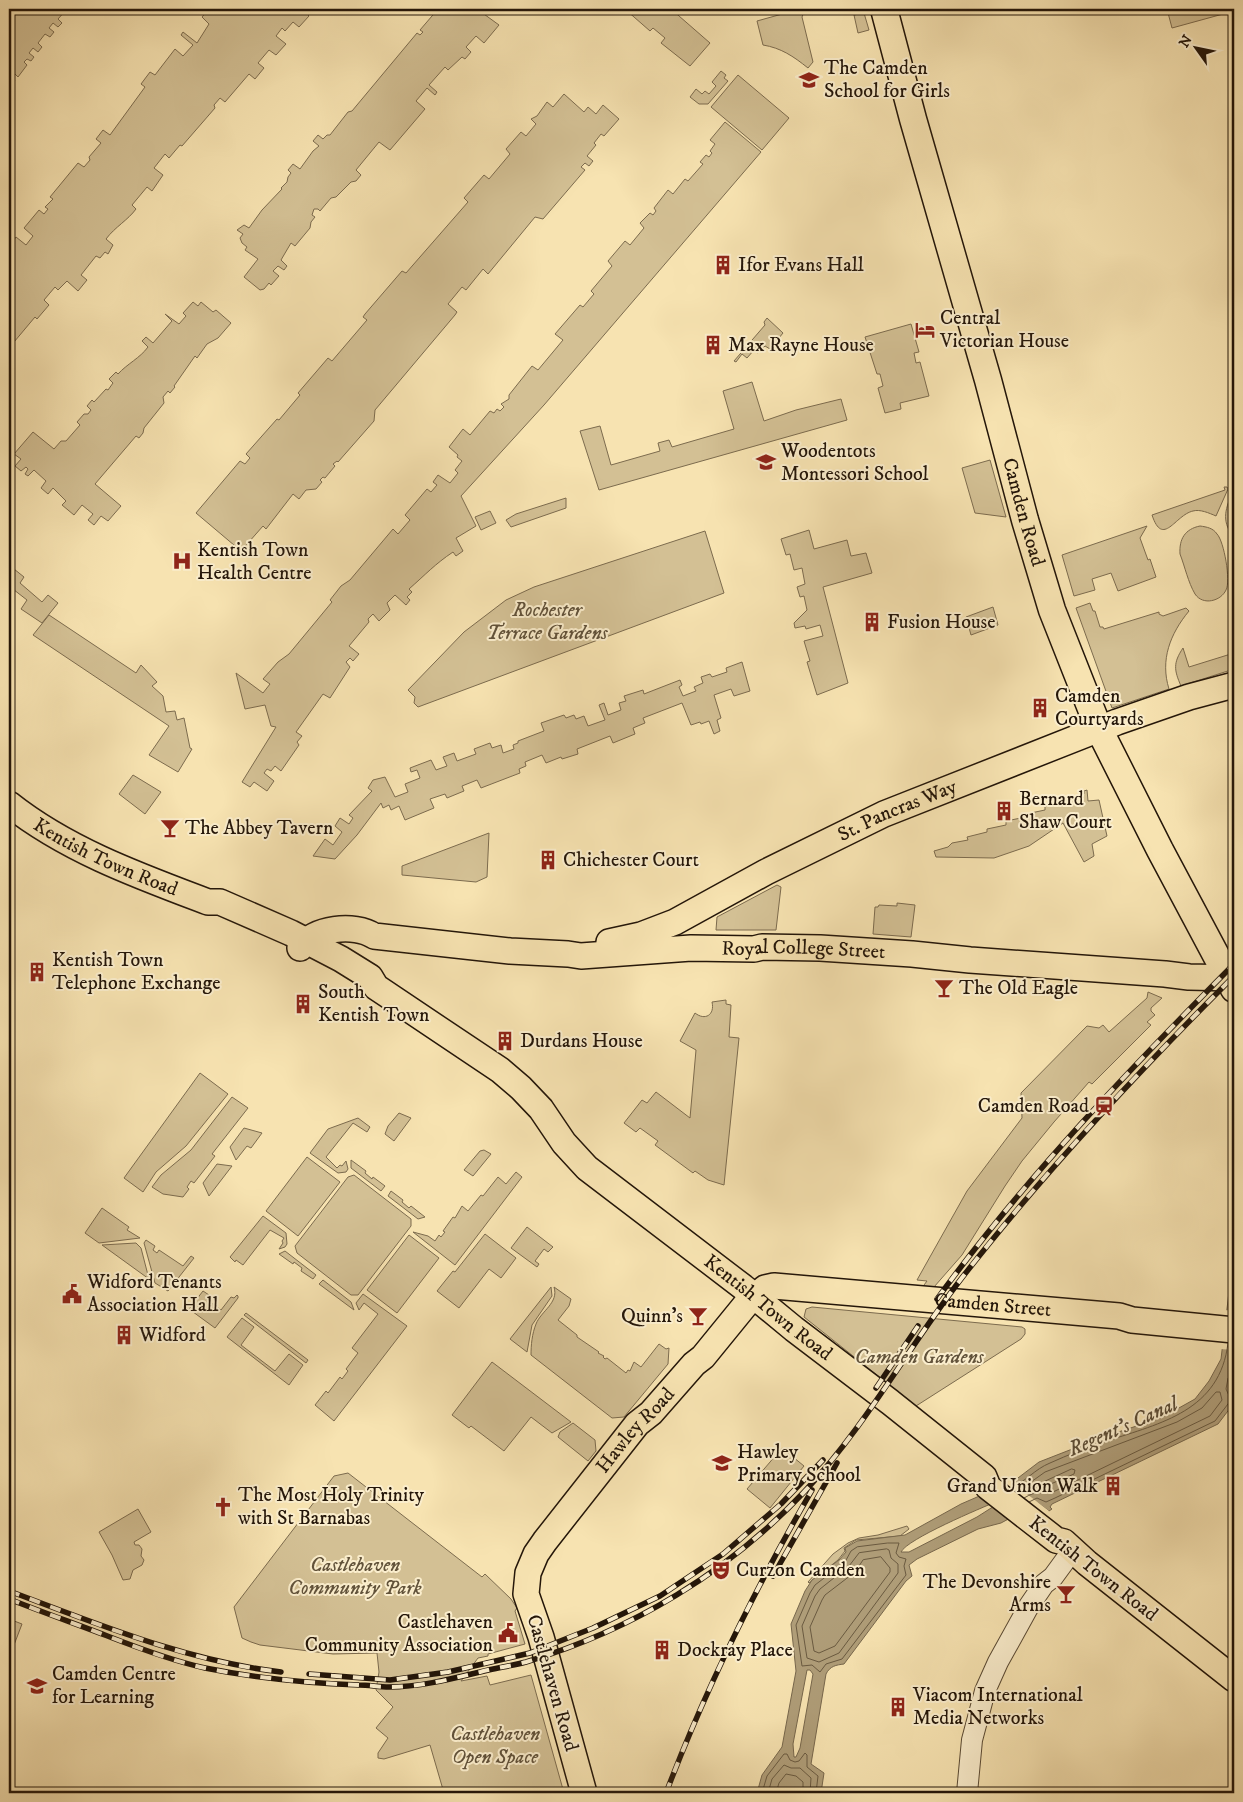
<svg xmlns="http://www.w3.org/2000/svg" width="1243" height="1802" font-family="'IM FELL DW Pica',serif">
  <style>
    .green { fill: #d3c094; stroke: #7c6b4e }
    .water { fill: #af9d78; stroke: #77674c; fill-rule: evenodd }
    .pier { fill: #f7e3b1 }
    .lines { fill: none; stroke-linecap: round; stroke-linejoin: round }
    .shore { stroke: #6a5a40; stroke-width: 1 }
    .tertiary-casing { stroke: #594933; stroke-width: 22 }
    .primary-casing { stroke: #241609; stroke-width: 28 }
    .trunk-casing { stroke: #241609; stroke-width: 29 }
    .tertiary { stroke: #faedcc; stroke-width: 20 }
    .primary { stroke: #f7e3b1; stroke-width: 25 }
    .trunk { stroke: #f7e3b1; stroke-width: 26 }
    .rail-casing { stroke: #241609; stroke-width: 5.5 }
    .rail { stroke: #faedcc; stroke-width: 4; stroke-dasharray: 11; stroke-linecap: butt }
    .labels { text-anchor: middle; dominant-baseline: central; stroke-width: 4; stroke-linejoin: round; paint-order: stroke }
    .poi-label { font-size: 20px; fill: #241609; stroke: #faedcc; text-anchor: start }
    .street-label { font-size: 20px; fill: #241609; stroke: #faedcc }
    .park-label { font-size: 20px; font-style: italic; fill: #61523a; stroke: #faedcc }
    .water-label { font-size: 21px; font-style: italic; fill: #5c4c35; stroke: #faedcc }
  </style>
  <rect width="100%" height="100%" fill="#f7e3b1"/>
  <filter id="stains"><feTurbulence type="fractalNoise" baseFrequency=".004" numOctaves="4"/><feColorMatrix values="0 0 0 0 .2 0 0 0 0 .09 0 0 0 0 .02 0 0 0 .5 -.17"/></filter>
  <radialGradient id="worn" r=".72"><stop offset=".6" stop-color="#630" stop-opacity="0"/><stop offset="1" stop-color="#630" stop-opacity=".3"/></radialGradient>
  <!-- green -->
  <path class="green" d="M9 9H67L58 19 62 23 58 27 53 23 49 28 54 32 50 37 45 34 38 43 42 47 38 52 33 48 29 53 34 57 31 61 27 59 24 62 27 65 18 77 15 74 12 78 15 80 9 88Z
    M209 9H311L307 14 309 16 299 27 293 22 285 31 282 28 276 36 286 44 276 55 269 50 258 63 264 68 255 79 249 74 225 102 220 98 214 105 215 108 182 146 180 145 169 158 165 154 154 168 163 175 152 191 147 187 132 205 136 209C128 220 115 227 106 239L113 245 108 254 105 252 100 258 96 256 81 275 87 280 78 291 67 281 58 290 55 287 44 300 49 305 37 319 35 317 9 348V247L16 237 26 245 33 236 24 228 39 210 44 214 48 209 45 207 53 199 50 197 78 163 84 167 90 160 89 157 101 143 96 139 103 130 110 135 145 87 141 84 150 72 155 75 175 49 183 56 193 45 181 35 183 32 197 43 209 24 202 17Z
    M438 9H477L499 25 484 43 476 36 466 47 471 52 465 59 462 57 448 70 445 67 429 85 437 92 435 95 427 88 416 101 425 109 390 150 379 142 356 170 361 175 356 181 351 182 336 197 331 198 320 211 318 209H314L312 215 315 217 311 222 310 228 295 246 291 243 281 260 287 266 284 270 278 266 273 271 279 276 271 285 269 283 264 289 260 290 244 277 258 259 245 250 247 247 242 243 240 238 243 234 237 230 244 225 249 228 262 210 282 189 281 188 287 182 288 177 291 173 288 170 293 164 300 169 313 151 319 146 313 141 318 135 323 139 327 135H330L348 112 352 111 417 33 420 35 423 32 420 30Z
    M627 9H671L710 43 690 66 661 43 665 38 653 28 650 31 626 10Z
    M793 9H805L802 17 813 62 808 68C793 56 781 48 763 45L757 21 793 11Z
    M1167 9H1234V11L1172 28Z
    M864 13 869 30 858 33 854 15Z
    M721 71 726 75 724 78 728 81 708 104H699L690 97 696 89 702 94 705 91 709 94 716 86 712 82Z
    M738 75 789 118 762 150 711 107Z
    M564 94 584 112 588 107 596 114 603 105 619 119 604 136 601 134 594 143 596 145 587 156 593 161 589 166 585 163 581 167 585 170 543 219 535 217 488 274 483 269 466 290 462 287 448 304 457 312 455 315 375 410 374 421 338 462 337 461 333 464 335 466 325 478 323 477 320 480 322 482 316 489 306 490 299 499 293 494 266 529 263 526 241 551 196 513 240 461 245 464 250 458 246 454 277 419 279 420 300 395 298 393 328 358 332 361 367 320 363 317 365 314 402 271 406 273 468 202 464 198 484 175 489 179 510 154 506 149 521 132 526 136 536 124 531 119 537 116 547 102 553 107Z
    M725 122 761 152 544 405 461 496 476 526 456 538 463 551 456 556 453 552C435 564 425 575 409 589L412 592 407 597 410 600 406 605 395 595 387 603 390 610 379 621 373 614 368 619 369 622 349 646 359 654 353 661 350 658 346 662 350 667 330 698 323 694 296 732 302 736 297 742 299 745 281 771 275 766 271 771 267 769 264 773 274 781 267 791 254 782 250 787 242 782 276 727 271 726 265 705 245 709 236 673 263 693 270 684 263 679 278 662 289 654 332 602 330 600 341 586 350 580 393 529 398 534 410 520 405 515 427 489 431 492 437 485 433 482 438 475 450 483 458 473 455 470 462 461 457 457 458 455 449 447 463 429 470 435 490 411 494 413 497 409 500 411 504 407 501 404 509 399V395L532 366 538 370 563 340 555 334 580 305 583 307 594 294 591 291 612 266 608 261 625 241 630 245 644 228 640 223 650 213 653 215 656 211 654 208 668 190 673 194 685 179 688 181 703 164 700 162 706 155 709 157 712 153 710 151 715 144 710 140Z
    M193 302 198 306 201 302 213 312 216 310 231 323 218 338 207 344 197 358 195 356 174 386 175 387 170 393 168 391 163 397 164 403 144 428 143 433 139 438 136 436 95 484 121 506 108 521 101 516 94 525 88 520 93 514 82 505 74 515 62 505 66 501 53 488 48 494 41 488 46 481 34 470 28 476 25 474 28 469 26 467 21 471 15 466 21 459 14 454 33 432 54 449 61 441H66L80 425 77 422 84 414H88L91 410 87 406 92 400 94 402 106 389 108 390 113 383 109 379 116 372 118 374C127 364 140 358 148 347L142 341 146 337 153 343 172 321 165 314 179 324 186 316 183 313Z
    M767 318 783 333 770 349 765 346 758 353 754 350 747 358 742 354 736 362 734 361 765 325 764 322Z
    M911 324 919 352 914 353 916 363 920 362 929 396 900 403 901 409 885 413 878 388 883 386 880 374H877L865 337Z
    M752 382 764 421 796 410 841 399 847 420 599 490 580 431 600 426 611 465 660 451 658 443 669 440 672 447 734 429 723 391Z
    M990 460 1006 517 975 513 962 468Z
    M1224 487H1227L1228 489 1216 516C1209 513 1200 509 1193 511 1175 515 1163 548 1152 515L1225 490Z
    M1234 487V529L1229 530C1221 515 1229 502 1234 487Z
    M566 498V508L511 527 506 520 516 514Z
    M490 511 496 523 481 530 475 517Z
    M1147 526 1140 538 1148 560 1150 559 1156 577 1118 591 1111 573 1092 579 1095 590 1074 596 1062 555Z
    M1200 526C1207 527 1213 528 1217 534 1224 541 1231 581 1226 590 1221 601 1203 606 1195 594 1188 582 1185 567 1180 554 1179 539 1185 529 1200 526Z
    M809 530 814 549 847 540 851 556 866 553 872 573 823 587 848 683 817 695 807 662 810 661 804 641 823 636 820 625 806 629 805 626 795 628 794 623 807 610 804 596 800 597 797 587 805 584 802 568 794 570 790 554 786 555 781 539Z
    M705 531 724 593 418 707 414 703 415 697 408 690 464 632 506 600 534 587Z
    M9 565 24 577 20 583 42 602 48 595 58 603 42 623 21 609 27 600 9 586Z
    M1090 603 1093 611H1095L1100 627H1103L1104 629 1159 612V614L1163 616 1186 608 1189 611C1170 634 1160 660 1169 689L1112 708 1076 608Z
    M993 607 998 625 971 635 966 617Z
    M49 615 136 673 141 665 157 682 152 686 163 696 166 712 175 711 177 720 184 718 190 748 192 749 178 772 149 755 169 726 33 635Z
    M1183 648 1189 667 1234 653V669L1181 686C1174 670 1173 663 1183 648Z
    M742 662 750 691 734 696 731 689 714 695 721 718 717 720 720 731 714 734 709 721 701 724 700 722 691 725 682 703 643 718 645 723 633 728 635 734 613 743 610 736 577 749 578 754 562 759 561 757 546 763 542 755 525 762 526 766 519 769 520 773 481 788 477 780 462 786 464 791 447 798 445 794 430 799 434 808 405 820 399 806 391 810 389 805 383 808 381 803 357 835 335 859 313 856 325 839 333 845 342 832 335 826 340 818 349 824 353 818 349 815 372 791 368 788 373 780 385 777 395 797 408 792 405 784 420 778 417 770 411 772 410 768 431 760 436 770 447 766 443 757 454 753 457 761 476 754 474 749 490 743 492 748 501 745 503 753 514 749 513 745 518 743V741L544 731 541 723 564 715 566 718 574 715 576 719 584 716 588 726 605 720 599 705 604 703 608 715 621 710 619 703 626 701 624 696 643 690 644 694 680 680 682 685 679 687 683 696 696 691 694 687 703 683 701 677 710 674 712 677 727 672 726 668Z
    M133 775 161 792 145 814 119 794Z
    M1087 790 1088 801 1099 800 1107 836 1092 844 1094 856 1084 862 1063 823 1029 846 994 858 936 857 934 851 948 847 952 843 968 840 967 837 987 832V829L1006 825V821L1026 817V814L1045 810V806L1065 802 1064 799 1084 794V791Z
    M489 833 487 877 476 882 402 875V866Z
    M777 885 781 887 776 930H716L717 917Z
    M897 903 915 905 911 937 873 934 875 907H878L879 905 897 906Z
    M1148 992 1162 998 1151 1008V1011L1155 1015 1147 1022 1151 1025 1092 1084 1089 1082 1054 1122 1022 1161 1005 1186 962 1255 934 1287 918 1293 927 1281 917 1280 967 1191 1022 1118 1021 1093 1087 1026 1099 1028 1103 1025 1109 1032 1147 998Z
    M726 1000V1004L731 1005 729 1037 739 1038 724 1185 708 1180 695 1171 693 1173 655 1145 658 1141 640 1128 636 1132 624 1123 642 1100 647 1103 656 1092 690 1118 696 1050 680 1041 695 1013C705 1021 715 1015 712 1002Z
    M200 1073 228 1094 186 1146 156 1172 143 1192 124 1178Z
    M232 1097 248 1108 212 1154 215 1156 194 1183 191 1181 187 1187 189 1189 183 1197 163 1194 152 1187 161 1175 191 1150Z
    M399 1113 411 1118 394 1141 385 1134 388 1126Z
    M358 1118 370 1127 367 1132 353 1123 326 1157 337 1168 340 1165 342 1166 346 1161 348 1169 346 1172 338 1173 310 1153 328 1129Z
    M244 1128 262 1133 251 1148 247 1146 236 1160 230 1147Z
    M484 1150 491 1154 473 1176 464 1170 480 1151Z
    M307 1157 340 1182 298 1236 266 1211Z
    M351 1160 366 1171 365 1173 372 1179 373 1177 385 1186 381 1191 351 1168Z
    M217 1164 232 1166 209 1196 203 1183Z
    M516 1172 522 1177 455 1265 413 1232 428 1236 435 1241 439 1235 441 1237 445 1232 443 1231 453 1217 455 1218 462 1206 468 1211 481 1195 483 1196 498 1177 506 1184Z
    M354 1175 411 1219V1226L358 1295H351L297 1253 295 1246 348 1177Z
    M391 1191 403 1200 402 1202 409 1208 411 1206 425 1217 418 1219 388 1196Z
    M102 1208 129 1227 127 1230 140 1238 99 1243 85 1233Z
    M263 1216 286 1233 287 1244 285 1247 279 1249 283 1243 282 1241 284 1238 270 1230 243 1265 236 1260 235 1262 230 1257Z
    M527 1227 553 1247 548 1252 544 1249 535 1261 539 1264 537 1267 511 1248Z
    M485 1234 516 1258 501 1278 489 1269 459 1308 437 1291 453 1271 455 1272Z
    M409 1235 439 1258 397 1313 367 1290Z
    M146 1240 155 1246 153 1250 157 1253 159 1250 183 1266 191 1256 194 1258 168 1291 155 1283 144 1243Z
    M136 1243 141 1248 149 1279 102 1245Z
    M285 1251 316 1275 313 1279 301 1271 302 1268 294 1262 293 1264 279 1254Z
    M323 1280 351 1302 354 1310 319 1284Z
    M551 1287 552 1296 532 1325 527 1352 510 1339Z
    M554 1287 571 1299 569 1306 558 1320 577 1335V1337L599 1352 598 1353 604 1356 603 1357 605 1359 607 1358 626 1373 628 1370 630 1371 634 1362 641 1367 659 1344 666 1349 669 1348 668 1364 624 1417 612 1418 531 1355C531 1345 532 1334 536 1324 541 1311 559 1303 554 1287Z
    M203 1291 209 1295 206 1299 221 1310 231 1297 234 1298 237 1295 238 1296V1298L215 1328 189 1309Z
    M363 1294 407 1326 334 1421 315 1405 326 1391 328 1393 340 1377 342 1379 348 1371 346 1369 358 1353 352 1348 378 1314 364 1303 359 1310 356 1303Z
    M812 1307 1022 1327 1025 1329V1334L1021 1339 916 1406 804 1317 806 1309Z
    M246 1313 308 1360 306 1363 244 1315Z
    M242 1318 254 1327 241 1345 275 1371 289 1354 303 1365 289 1385 227 1337Z
    M492 1362 571 1422 552 1433 531 1417 504 1451 471 1426 469 1428 452 1415Z
    M573 1423 595 1440 596 1451 588 1461 558 1437 560 1432Z
    M782 1448 804 1466 770 1508 747 1489Z
    M348 1473 482 1577 485 1574 511 1599 517 1608 515 1611 525 1644 488 1654V1656L478 1658 461 1681 487 1676 490 1685 531 1675 564 1793H444L430 1745 384 1759 378 1758V1753L388 1738 376 1728 393 1707 376 1690 379 1672 377 1653 333 1654 260 1645 251 1642 242 1638 234 1607 334 1476Z
    M138 1509 151 1532 134 1542 135 1545H139L142 1549 141 1556 144 1560 142 1565 133 1570 130 1579 123 1580 112 1555 99 1532Z
    M907 1526 909 1529 900 1536 856 1540 844 1548 845 1551 838 1560 809 1583 808 1582 833 1554 848 1543 859 1538 878 1535Z
    M9 1619 22 1624 9 1658Z"/>
  <!-- water -->
  <path class="water" d="M1234 1250V1364L1231 1389 1234 1403 1218 1424 1052 1504 1050 1507 1052 1509 1049 1511 1038 1503 1001 1523 978 1529 917 1559 909 1565 912 1576 906 1581 844 1664C836 1665 830 1666 826 1674L811 1764 824 1773 821 1793H757L762 1775 782 1747 796 1671 791 1624 805 1591 812 1580 839 1560 846 1552 845 1548 857 1541 905 1535 961 1504 1014 1481 1039 1462 1103 1437 1161 1418 1195 1399 1209 1381 1221 1359ZM998 1501 999 1503 977 1517 909 1552H901C907 1539 981 1508 998 1501ZM807 1670H810L813 1674 800 1748 796 1757H794L793 1744Z"/>
  <!-- pier -->
  <path class="pier" d="M1225 1310 1234 1311V1350L1220 1349Z
    M1009 1480 1049 1511 1047 1513 1038 1506 1012 1520 980 1493Z"/>
  <g class="lines">
    <!-- shore -->
    <path class="shore" d="M1072 1469 1075 1470 1074 1474 1046 1486 1044 1484V1482Z
      M1011 1488C1025 1482 1035 1469 1050 1463 1068 1455 1087 1447 1107 1441 1161 1423 1220 1411 1228 1343
      M1017 1492 1045 1472 1177 1422 1202 1408 1216 1392H1220L1222 1400 1210 1416 1053 1492C1040 1495 1039 1489 1024 1498
      M1029 1502 1037 1498 1046 1502 1055 1498 1215 1421 1231 1400 1226 1389 1228 1378 1234 1375
      M888 1543H899L896 1553 899 1557 906 1559 904 1566 906 1575 842 1659 826 1664 820 1672 812 1665 802 1666 796 1625 810 1593 815 1585 845 1562 851 1551 857 1547Z
      M887 1549 889 1550 891 1558 898 1564V1573L839 1653 819 1662 807 1658 802 1626 815 1596 820 1589 849 1566 859 1553Z
      M881 1557 890 1568V1572L835 1646 819 1653 814 1651 810 1627 822 1600 825 1595 855 1572 863 1560Z
      M762 1793 767 1776 784 1754H787L790 1760 795 1762 799 1761 805 1753 807 1755V1767L818 1776 816 1793
      M768 1793 772 1779 784 1765 791 1768H800L811 1778 810 1793
      M776 1793 779 1783 786 1774 796 1776 803 1782V1793"/>
    <defs>
      <path id="tertiary" d="M967 1793 972 1740 985 1691 998 1662 1029 1606 1044 1584 1053 1577 1072 1551"/>
      <g id="primary">
        <path id="s1" d="M9 804C67 850 139 876 208 902H220L291 933 341 959 370 977 376 987 500 1070 521 1088 541 1109 564 1143 587 1168 743 1287 794 1329 890 1402 984 1477 988 1487 1056 1540 1064 1542 1087 1563 1234 1679"/>
        <path id="s2" d="M609 942 641 935 675 922 766 872 884 814 1117 722 1189 697 1234 685"/>
        <path id="s3" d="M300 948C312 928 355 923 374 936L510 951 568 954 581 956 691 948 754 949 762 947 820 948 912 954 970 960 1165 974 1189 977 1234 978"/>
        <path id="s4" d="M584 1793 541 1637 526 1594 528 1573 536 1554 545 1541 637 1424 651 1413 694 1364 703 1357 747 1303 765 1288 774 1286 1119 1316 1132 1320 1234 1330"/>
      </g>
      <g id="trunk">
        <path id="s5" d="M884 9 913 119 988 380 1025 520 1052 610 1099 729 1160 850 1234 989"/>
      </g>
    </defs>
    <!-- tertiary casing -->
    <use href="#tertiary" class="tertiary-casing"/>
    <!-- primary casing -->
    <use href="#primary" class="primary-casing"/>
    <!-- trunk casing -->
    <use href="#trunk" class="trunk-casing"/>
    <!-- tertiary -->
    <use href="#tertiary" class="tertiary"/>
    <!-- primary -->
    <use href="#primary" class="primary"/>
    <!-- trunk -->
    <use href="#trunk" class="trunk"/>
    <defs>
      <path id="rail" d="M937 1299C1025 1178 1129 1070 1234 964
        M876 1388 918 1326
        M773 1576 837 1463
        M9 1591C98 1624 186 1661 281 1672
        M9 1599C42 1612 76 1624 110 1637 141 1649 173 1661 205 1668 255 1678 308 1683 359 1685 369 1685 379 1687 389 1687 420 1687 451 1679 480 1672 495 1668 511 1666 526 1662 632 1630 729 1572 805 1491 865 1427 908 1348 961 1279 1044 1172 1138 1072 1234 976
        M309 1674 390 1680 448 1672 530 1653 593 1628 660 1596 723 1554 781 1504 823 1460
        M666 1793C706 1688 756 1587 812 1490"/>
    </defs>
    <!-- rail casing -->
    <use href="#rail" class="rail-casing"/>
    <!-- rail -->
    <use href="#rail" class="rail"/>
  </g>
  <!-- icons -->
  <defs>
    <symbol id="school-bare" viewBox="-9 -9 18 18"><path d="M0-5L7-2L0 1L-7-2ZM-4 1L0 2.5L4 1V4Q0 6-4 4Z" fill="#8f2418" stroke="#faedcc" stroke-width="2.5" paint-order="stroke"/></symbol>
    <symbol id="building-bare" viewBox="-9 -9 18 18"><path d="M-4-6H4V6H1V3H-1V6H-4ZM-2.5-4.3h1.7v1.8h-1.7ZM.8-4.3h1.7v1.8H.8ZM-2.5-1h1.7V.8h-1.7ZM.8-1h1.7V.8H.8Z" fill="#8f2418" stroke="#faedcc" stroke-width="2.5" paint-order="stroke"/></symbol>
    <symbol id="hotel-bare" viewBox="-9 -9 18 18"><path d="M-6-4.5h1.5V1H6V5H4.5V3h-9V5H-6ZM-4 0a1.8 1.8 0 1 1 3.6 0ZM.5 0V-2.5h3Q6-2.5 6 0Z" fill="#8f2418" stroke="#faedcc" stroke-width="2.5" paint-order="stroke"/></symbol>
    <symbol id="hospital-bare" viewBox="-9 -9 18 18"><path d="M-5-5h3v3.5h4V-5h3V5h-3V1.5h-4V5h-3Z" fill="#8f2418" stroke="#faedcc" stroke-width="2.5" paint-order="stroke"/></symbol>
    <symbol id="bar-bare" viewBox="-9 -9 18 18"><path d="M-6-5H6L.8 .8V4.5H3.5V6h-7V4.5H-.8V.8Z" fill="#8f2418" stroke="#faedcc" stroke-width="2.5" paint-order="stroke"/></symbol>
    <symbol id="station-bare" viewBox="-9 -9 18 18"><path d="M-3-6H3Q5-6 5-4V2Q5 4 3 4L4.5 6H3L1.5 4h-3L-3 6H-4.5L-3 4Q-5 4-5 2V-4Q-5-6-3-6ZM-3.5-4v3h7v-3ZM-3.5 1v1.5H-2V1ZM2 1v1.5H3.5V1Z" fill="#8f2418" stroke="#faedcc" stroke-width="2.5" paint-order="stroke"/></symbol>
    <symbol id="civic-bare" viewBox="-9 -9 18 18"><path d="M-.6-6.5H3V-4.5H.6V-3L4-1V1h2V6H-6V1h2V-1L-.6-3ZM-1.2 2.5V6h2.4V2.5Z" fill="#8f2418" stroke="#faedcc" stroke-width="2.5" paint-order="stroke"/></symbol>
    <symbol id="church-bare" viewBox="-9 -9 18 18"><path d="M-1.2-6h2.4v3.5h3.3v2.4h-3.3V6h-2.4V-.1h-3.3v-2.4h3.3Z" fill="#8f2418" stroke="#faedcc" stroke-width="2.5" paint-order="stroke"/></symbol>
    <symbol id="theatre-bare" viewBox="-9 -9 18 18"><path d="M-5-5.5Q0-4 5-5.5V0Q5 5 0 6Q-5 5-5 0ZM-3.3-2.5H-1v1.5H-3.3ZM1-2.5H3.3v1.5H1ZM-2.8 1Q0 5.5 2.8 1Z" fill="#8f2418" stroke="#faedcc" stroke-width="2.5" paint-order="stroke"/></symbol>
  </defs>
  <g fill-rule="evenodd">
    <use href="#school-bare" x="795" y="66" width="28" height="28"/>
    <use href="#building-bare" x="709" y="251" width="28" height="28"/>
    <use href="#hotel-bare" x="911" y="316" width="28" height="28"/>
    <use href="#building-bare" x="699" y="331" width="28" height="28"/>
    <use href="#school-bare" x="752" y="448" width="28" height="28"/>
    <use href="#hospital-bare" x="168" y="547" width="28" height="28"/>
    <use href="#building-bare" x="858" y="608" width="28" height="28"/>
    <use href="#building-bare" x="1026" y="694" width="28" height="28"/>
    <use href="#building-bare" x="990" y="797" width="28" height="28"/>
    <use href="#bar-bare" x="156" y="814" width="28" height="28"/>
    <use href="#building-bare" x="534" y="846" width="28" height="28"/>
    <use href="#building-bare" x="23" y="958" width="28" height="28"/>
    <use href="#bar-bare" x="930" y="974" width="28" height="28"/>
    <use href="#building-bare" x="289" y="990" width="28" height="28"/>
    <use href="#building-bare" x="491" y="1027" width="28" height="28"/>
    <use href="#station-bare" x="1090" y="1092" width="28" height="28"/>
    <use href="#civic-bare" x="58" y="1280" width="28" height="28"/>
    <use href="#bar-bare" x="684" y="1302" width="28" height="28"/>
    <use href="#building-bare" x="110" y="1321" width="28" height="28"/>
    <use href="#school-bare" x="708" y="1449" width="28" height="28"/>
    <use href="#building-bare" x="1099" y="1472" width="28" height="28"/>
    <use href="#church-bare" x="209" y="1493" width="28" height="28"/>
    <use href="#theatre-bare" x="707" y="1556" width="28" height="28"/>
    <use href="#bar-bare" x="1052" y="1580" width="28" height="28"/>
    <use href="#civic-bare" x="494" y="1619" width="28" height="28"/>
    <use href="#building-bare" x="648" y="1636" width="28" height="28"/>
    <use href="#school-bare" x="23" y="1672" width="28" height="28"/>
    <use href="#building-bare" x="884" y="1693" width="28" height="28"/>
  </g>
  <g class="labels">
    <!-- poi labels -->
    <g class="poi-label">
      <text x="824" y="68">The Camden<tspan x="824" dy="23">School for Girls</tspan></text>
      <text x="738" y="265">Ifor Evans Hall</text>
      <text x="940" y="318">Central<tspan x="940" dy="23">Victorian House</tspan></text>
      <text x="728" y="345">Max Rayne House</text>
      <text x="781" y="451">Woodentots<tspan x="781" dy="23">Montessori School</tspan></text>
      <text x="197" y="550">Kentish Town<tspan x="197" dy="23">Health Centre</tspan></text>
      <text x="887" y="622">Fusion House</text>
      <text x="1055" y="696">Camden<tspan x="1055" dy="23">Courtyards</tspan></text>
      <text x="1019" y="799">Bernard<tspan x="1019" dy="23">Shaw Court</tspan></text>
      <text x="185" y="828">The Abbey Tavern</text>
      <text x="563" y="860">Chichester Court</text>
      <text x="52" y="960">Kentish Town<tspan x="52" dy="23">Telephone Exchange</tspan></text>
      <text x="959" y="988">The Old Eagle</text>
      <text x="318" y="992">South<tspan x="318" dy="23">Kentish Town</tspan></text>
      <text x="520" y="1041">Durdans House</text>
      <text x="1089" y="1106" text-anchor="end">Camden Road</text>
      <text x="87" y="1282">Widford Tenants<tspan x="87" dy="23">Association Hall</tspan></text>
      <text x="683" y="1316" text-anchor="end">Quinn's</text>
      <text x="139" y="1335">Widford</text>
      <text x="737" y="1452">Hawley<tspan x="737" dy="23">Primary School</tspan></text>
      <text x="1098" y="1486" text-anchor="end">Grand Union Walk</text>
      <text x="238" y="1495">The Most Holy Trinity<tspan x="238" dy="23">with St Barnabas</tspan></text>
      <text x="736" y="1570">Curzon Camden</text>
      <text x="1051" y="1582" text-anchor="end">The Devonshire<tspan x="1051" dy="23">Arms</tspan></text>
      <text x="493" y="1622" text-anchor="end">Castlehaven<tspan x="493" dy="23">Community Association</tspan></text>
      <text x="677" y="1650">Dockray Place</text>
      <text x="52" y="1674">Camden Centre<tspan x="52" dy="23">for Learning</tspan></text>
      <text x="913" y="1695">Viacom International<tspan x="913" dy="23">Media Networks</tspan></text>
    </g>
    <!-- street labels -->
    <g class="street-label">
      <text stroke="none"><textPath href="#s5" startOffset="522">Camden Road</textPath></text>
      <text stroke="none"><textPath href="#s2" startOffset="318">St. Pancras Way</textPath></text>
      <text stroke="none"><textPath href="#s1" startOffset="111">Kentish Town Road</textPath></text>
      <text stroke="none"><textPath href="#s3" startOffset="512">Royal College Street</textPath></text>
      <text stroke="none"><textPath href="#s4" startOffset="830">Camden Street</textPath></text>
      <text stroke="none"><textPath href="#s1" startOffset="924">Kentish Town Road</textPath></text>
      <text stroke="none"><textPath href="#s4" startOffset="408">Hawley Road</textPath></text>
      <text transform="translate(1093 1569) rotate(38)">Kentish Town Road</text>
      <text transform="translate(552 1683) rotate(74)">Castlehaven Road</text>
    </g>
    <!-- park labels -->
    <g class="park-label">
      <text x="547" y="610">Rochester<tspan x="547" dy="23">Terrace Gardens</tspan></text>
      <text x="919" y="1357">Camden Gardens</text>
      <text x="355" y="1565">Castlehaven<tspan x="355" dy="23">Community Park</tspan></text>
      <text x="495" y="1734">Castlehaven<tspan x="495" dy="23">Open Space</tspan></text>
    </g>
    <!-- water labels -->
    <g class="water-label">
      <text transform="translate(1123 1427) rotate(-24)">Regent's Canal</text>
    </g>
  </g>
  <!-- margin -->
  <rect width="1243" height="1802" fill="none" stroke="#f7e3b1" stroke-width="30"/>
  <rect x="10" y="10" width="1223" height="1782" fill="none" stroke="#241609" stroke-width="2.5"/>
  <rect x="15" y="15" width="1213" height="1772" fill="none" stroke="#241609"/>
  <!-- north arrow -->
  <g transform="translate(1196 48) rotate(303)" stroke="#faedcc" stroke-width="4" paint-order="stroke">
  <path d="M0-4L9 19L0 12L-9 19Z" fill="#241609"/>
  <text y="-8" font-size="14" font-weight="bold" text-anchor="middle" fill="#241609">N</text>
  </g>
  <rect width="100%" height="100%" filter="url(#stains)"/>
  <rect width="100%" height="100%" fill="url(#worn)"/>
</svg>
